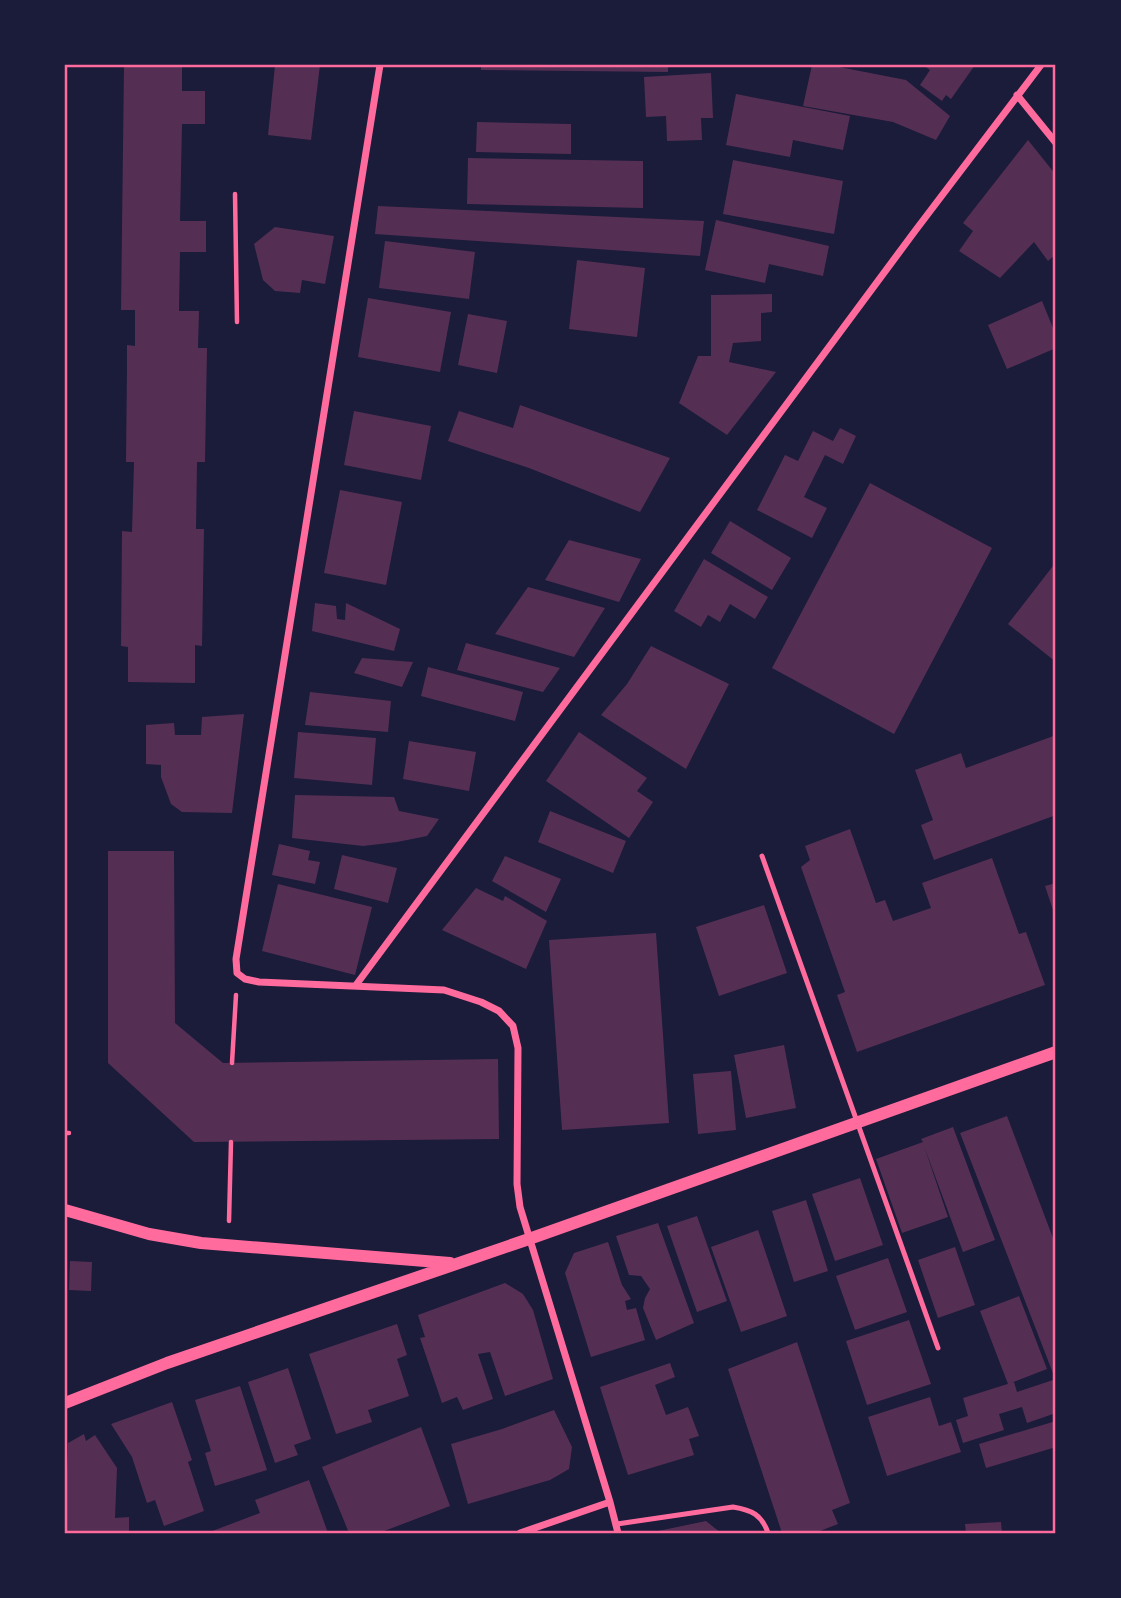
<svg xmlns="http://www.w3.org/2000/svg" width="1121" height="1598" font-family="'PT Sans',sans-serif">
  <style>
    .building { fill: #542f53 }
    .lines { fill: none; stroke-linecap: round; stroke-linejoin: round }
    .path { stroke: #ff6b9d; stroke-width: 4.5 }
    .service { stroke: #ff6b9d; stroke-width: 5 }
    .minor { stroke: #ff6b9d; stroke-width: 7 }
    .tertiary { stroke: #ff6b9d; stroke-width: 12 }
    .neatline { fill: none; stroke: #ff6b9d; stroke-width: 2.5 }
  </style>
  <rect width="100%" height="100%" fill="#1b1b3a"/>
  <!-- building -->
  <path class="building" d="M124 65H182V91H205V124H182L180 221H206V252H180L179 311H199L198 348H207L205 462H197L196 529H204L202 646 195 645V683L128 682V647L121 646 122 531 132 532 134 462H126L127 368V345L135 346V310H121Z
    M275 65H320L311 140 268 135Z
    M481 65H668V72L481 70Z
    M812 65H829L906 80 950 116 936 140 893 122 803 106Z
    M923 65H975L951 99 946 95 942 101 920 85 930 70Z
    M711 73 713 118H701L702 140 667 141 666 116 646 117 644 77Z
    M736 94 850 116 843 150 793 140 790 157 726 145Z
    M477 122 571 124V154L476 152Z
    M1028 140 1056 175V254L1048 261 1034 242 1000 278 959 251 973 231 963 223Z
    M468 158 643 161V208L467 204Z
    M733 160 843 181 834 234 723 214Z
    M378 206 704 221 700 256 375 234Z
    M716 220 829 246 823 276 769 264 765 283 705 270Z
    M275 227 334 236 325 284 302 280 300 293 275 291 263 280 254 244Z
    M385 241 475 252 469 299 379 288Z
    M577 260 645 268 637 337 569 329Z
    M772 294V312L761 313V341L733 343 729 362 776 372 727 435 679 403 698 356H711V295Z
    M368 298 451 312 440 372 358 357Z
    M1042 301 1053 328 1056 326V348L1007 369 988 325Z
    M468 314 507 321 497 373 458 365Z
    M520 405 670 458 640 512 529 468 448 441 459 411 513 428Z
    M354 411 431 426 421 480 344 465Z
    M840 428 856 436 843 464 825 455 804 497 827 508 812 538 757 510 785 455 798 461 813 431 833 441Z
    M870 483 992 548 894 734 772 668Z
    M340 490 402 502 386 585 324 573Z
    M730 521 791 558 772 590 711 553Z
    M569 540 641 559 619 602 545 580Z
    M704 559 768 597 755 619 730 604 720 622 708 615 701 627 674 611Z
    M1056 562V662L1008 624Z
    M528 587 605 608 574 657 495 634Z
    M315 603 336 606 337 619 345 620 346 603 400 629 394 651 312 631Z
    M466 643 560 668 543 692 457 670Z
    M651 646 729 684 686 769 601 715 627 684Z
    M362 658 413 662 402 687 354 673Z
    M428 667 523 692 515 721 421 696Z
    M310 692 391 701 388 732 305 725Z
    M244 714 232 813 182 812 171 804 161 777V765L146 764V725L174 723 175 735H201L202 717Z
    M298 732 376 738 372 785 294 778Z
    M579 732 647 778 637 791 653 802 629 838 546 781Z
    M1056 735V815L934 860 921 825 933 820 915 770 961 753 966 768Z
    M409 741 476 752 469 791 403 779Z
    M295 795 394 797 399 811 439 819 427 836 397 842 363 846 292 838Z
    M550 811 626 841 613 873 538 842Z
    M850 829 876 903 885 900 893 921 931 908 922 883 992 858 1019 934 1026 932 1045 985 857 1052 837 995 845 992 801 867 810 860 805 846Z
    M279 844 310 851 308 860 320 862 315 884 272 875Z
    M108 851H174L175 1023 223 1063 498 1059 499 1139 194 1142 108 1063Z
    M342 855 397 868 388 903 334 889Z
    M505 856 561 879 546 912 492 881Z
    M1056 883V919L1045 886Z
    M278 884 372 907 355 975 262 951Z
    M476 888 503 901 505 896 547 921 526 969 442 930Z
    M764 905 787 973 719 996 696 927Z
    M656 933 669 1123 562 1130 549 940Z
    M784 1045 796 1108 746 1118 734 1055Z
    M731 1071 736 1130 698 1134 693 1074Z
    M1007 1116 1056 1246V1381L960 1133Z
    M953 1127 995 1240 963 1252 924 1146 948 1217 902 1233 876 1159 923 1142 921 1139Z
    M860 1178 883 1245 835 1261 812 1194Z
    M806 1200 828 1271 794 1282 772 1211Z
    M697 1216 727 1301 697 1312 667 1226Z
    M658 1223 694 1323 656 1340 643 1308 645 1298 650 1289 641 1276 629 1275 616 1236Z
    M758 1230 787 1316 741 1332 711 1247Z
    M608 1242 622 1285 631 1299 625 1301 627 1310 636 1308 645 1340 591 1357 565 1273 574 1253Z
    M955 1247 975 1305 938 1318 918 1260Z
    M888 1258 907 1312 855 1330 836 1276Z
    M70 1261 92 1262 91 1291 69 1290Z
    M505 1283 523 1294 533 1310 553 1379 505 1396 490 1352 478 1354 493 1399 463 1410 457 1397 442 1403 420 1338 425 1337 418 1315Z
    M1019 1296 1047 1369 1008 1384 980 1311Z
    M909 1320 931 1384 867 1405 846 1341Z
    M397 1324 407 1355 397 1359 409 1396 368 1410 372 1422 336 1434 309 1354Z
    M797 1342 850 1503 832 1510 838 1524 815 1533H782L728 1369Z
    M670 1363 675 1377 655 1385 666 1415 688 1407 699 1436 689 1439 694 1455 628 1475 600 1387Z
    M288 1368 311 1439 294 1445 298 1455 275 1463 248 1382Z
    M1053 1380 1056 1389V1413L1027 1423 1022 1407 999 1414 1004 1430 963 1443 956 1420 968 1416 963 1398 1014 1382 1017 1392Z
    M240 1386 267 1470 215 1486 205 1453 211 1451 195 1400Z
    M930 1397 939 1426 951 1422 961 1452 887 1476 868 1417Z
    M172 1402 192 1460 188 1462 204 1511 164 1526 155 1500 147 1503 132 1457 111 1424Z
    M554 1410 572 1447 569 1469 550 1480 468 1504 451 1444 502 1429Z
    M1056 1421V1447L986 1468 979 1444Z
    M421 1427 450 1506 379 1533H349L322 1467Z
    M84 1434 86 1441 95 1435 117 1468 115 1518 129 1517V1533H65L68 1443Z
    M309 1480 328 1533H207L260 1513 255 1500Z
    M706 1521 721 1533H658V1531Z
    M1001 1522 1002 1533H966L965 1524Z"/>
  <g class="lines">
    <!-- path -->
    <path class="path" d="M235 194 237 322
      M232 1063 236 995
      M65 1133H69
      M229 1221 231 1142"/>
    <!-- service -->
    <path class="service" d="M762 856 938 1348
      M617 1524 733 1507C752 1510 762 1515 768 1533"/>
    <!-- minor -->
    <path class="minor" d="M380 65 236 959 237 973 245 979 259 982 444 990 481 1002 499 1011 513 1026 518 1048 517 1184 520 1207 610 1502 618 1533
      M1017 95 1056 143
      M356 985 915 231 1041 65
      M520 1533 610 1502"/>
    <!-- tertiary -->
    <path class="tertiary" d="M65 1210 149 1234 201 1243 450 1263
      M65 1403 167 1363 529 1239 1056 1052"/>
  </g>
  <!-- border -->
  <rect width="1121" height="1598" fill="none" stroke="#1b1b3a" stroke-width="133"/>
  <rect x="66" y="66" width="988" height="1466" class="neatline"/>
</svg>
